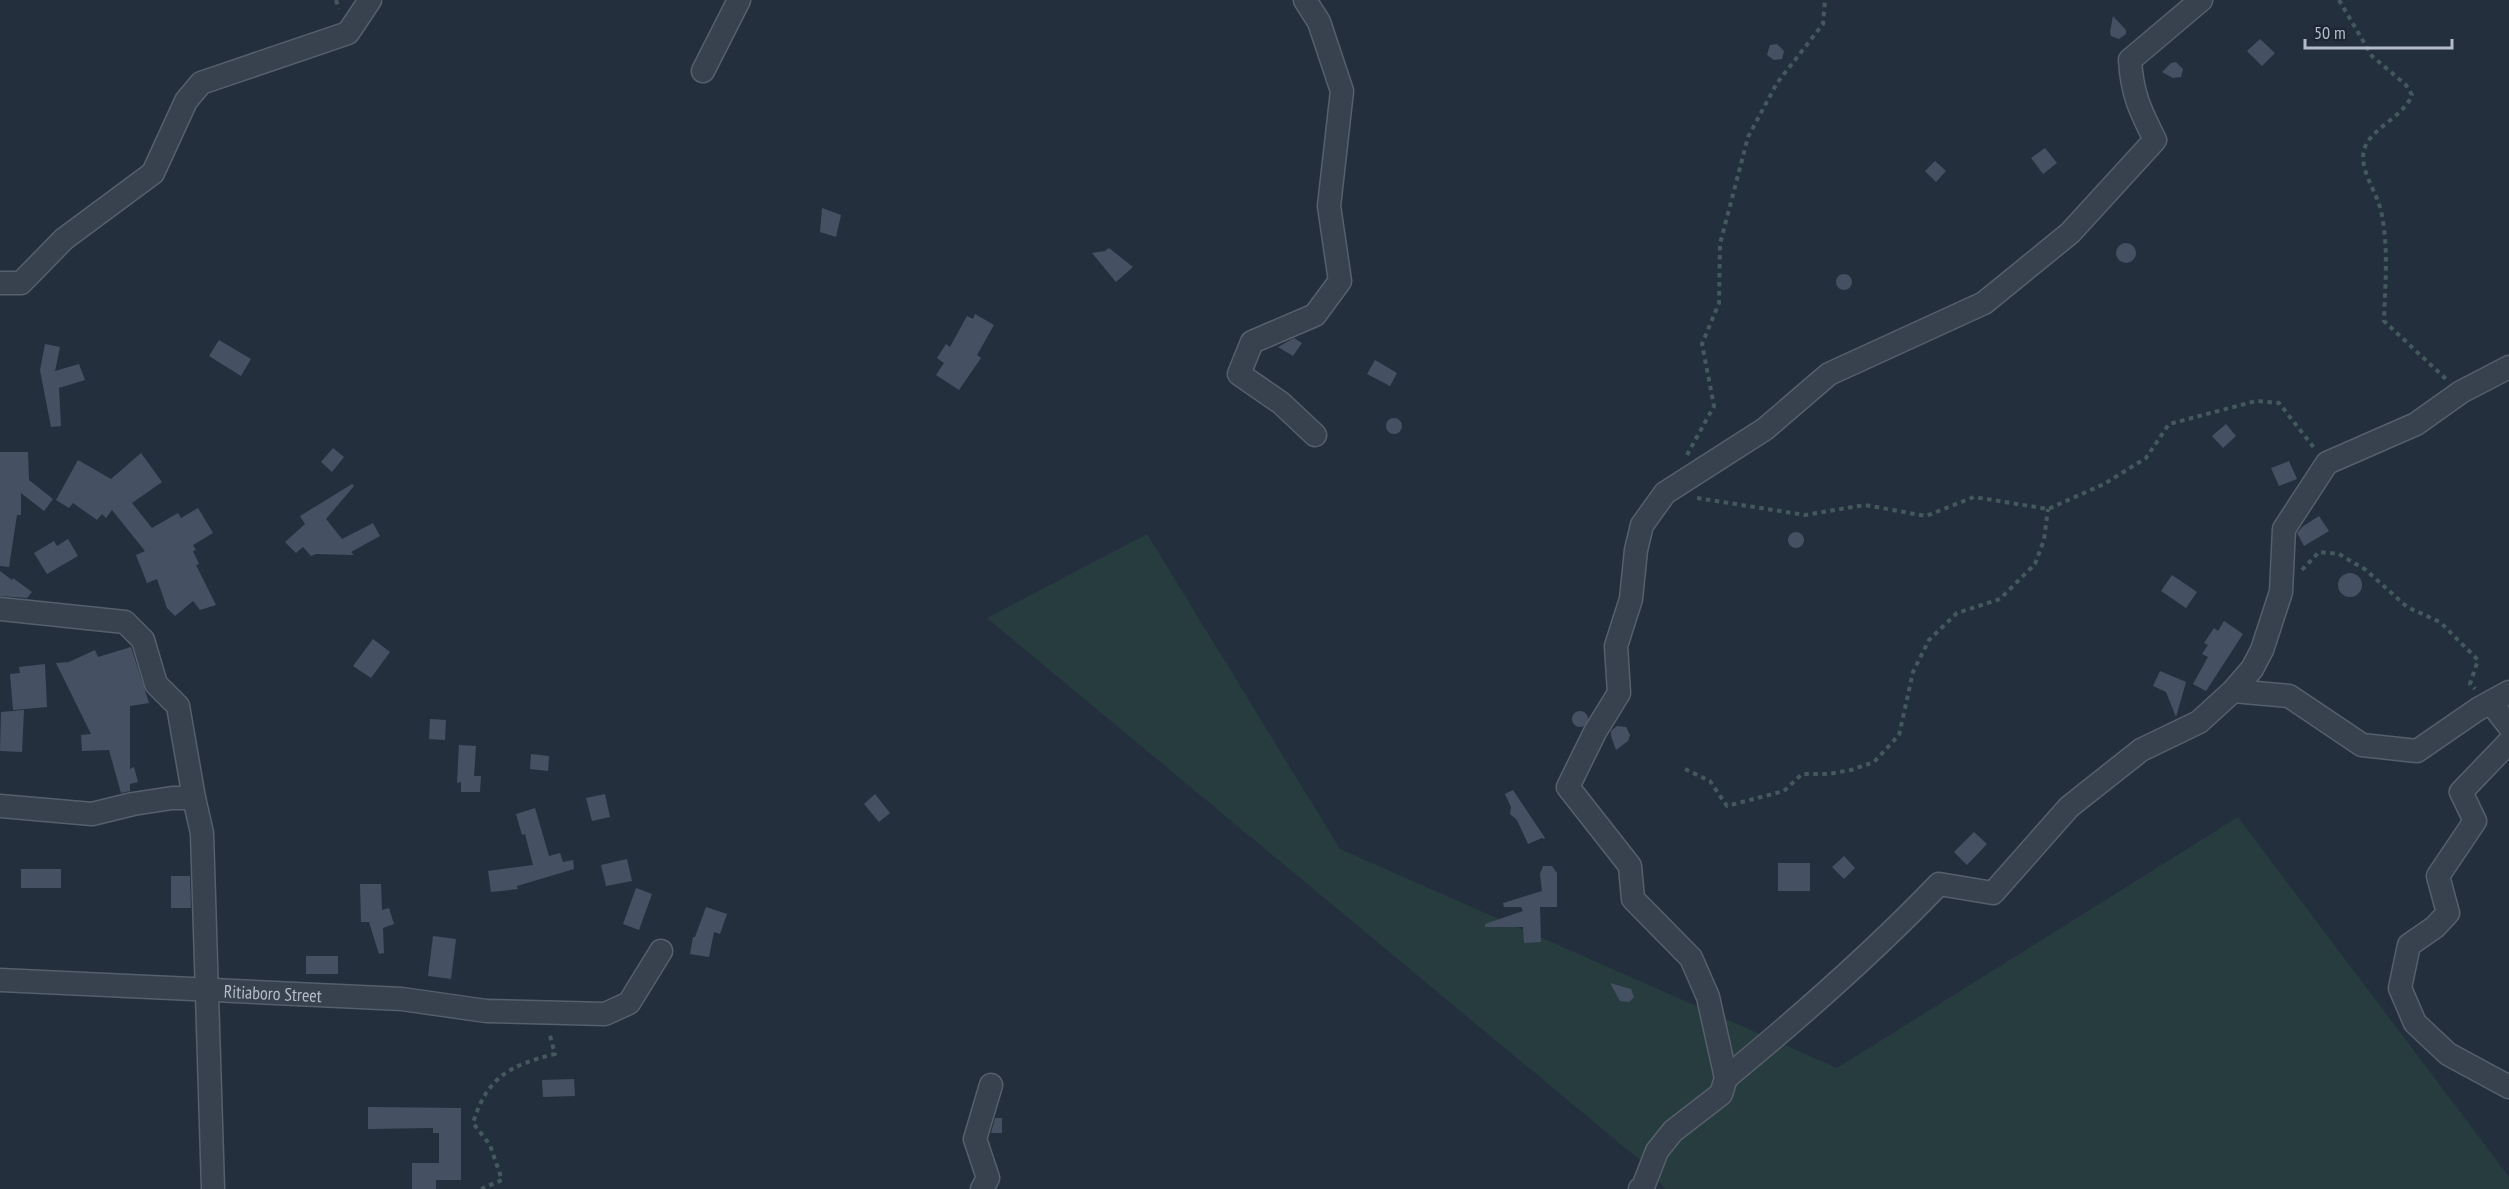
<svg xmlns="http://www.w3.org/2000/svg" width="2509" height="1189" font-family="'PT Sans Narrow',sans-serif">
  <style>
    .green { fill: #263c3f }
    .building { fill: #455162 }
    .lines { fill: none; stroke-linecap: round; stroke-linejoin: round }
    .minor-casing { stroke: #565f6c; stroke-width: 25 }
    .path { stroke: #44595c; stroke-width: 4; stroke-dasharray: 4.5 4.5; stroke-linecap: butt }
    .minor { stroke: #38414e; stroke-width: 22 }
    .labels { text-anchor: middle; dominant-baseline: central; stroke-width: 6; stroke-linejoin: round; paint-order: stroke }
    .street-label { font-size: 18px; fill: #b4bcc9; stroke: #1d2633 }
  </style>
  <rect width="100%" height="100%" fill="#242f3e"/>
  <!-- green -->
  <path class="green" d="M1147 534 1340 849 1837 1068 2238 817 2509 1177V1189H1665L1641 1161 987 618Z"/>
  <!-- building -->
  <path class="building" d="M2113 16 2126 30V34L2119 39 2111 36 2110 32Z
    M2260 39 2275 53 2262 66 2247 51Z
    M1777 44 1784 51 1782 59 1774 60 1767 55 1770 45Z
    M2176 62 2183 69 2181 77 2173 78 2162 72 2171 63Z
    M2045 148 2057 163 2043 174 2031 158Z
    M1935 161 1946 171 1936 182 1925 171Z
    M822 208 841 215 836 237 820 232Z
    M2116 253a10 10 0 1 1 20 0a10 10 0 1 1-20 0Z
    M1109 248 1133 267 1116 282 1092 253 1105 251Z
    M1836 282a8 8 0 1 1 16 0a8 8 0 1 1-16 0Z
    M975 314 994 325 977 355 981 358 959 390 936 375 944 363 937 358 946 344 950 347 967 316 973 319Z
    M1294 338 1302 343 1293 356 1278 347Z
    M219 340 251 359 241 376 209 356Z
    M45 344 60 347 55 371 79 364 85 380 59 388 61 426 51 427 40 370Z
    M1375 360 1397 373 1390 386 1367 374Z
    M1386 426a8 8 0 1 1 16 0a8 8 0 1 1-16 0Z
    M2226 424 2236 436 2223 448 2212 436Z
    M333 448 344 457 332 472 321 462Z
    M0 452H28L29 480 53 499 44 511 21 493V515H17L9 567 0 566Z
    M141 453 162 482 132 503 152 528 178 513 181 518 198 508 213 533 193 545 196 550 193 551 199 564 196 565 216 605 200 610 193 601 175 616 167 608 157 579 147 583 136 555 145 551 112 510 106 518 102 514 97 520 73 503 69 508 56 500 78 460 111 479Z
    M2289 461 2297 479 2279 486 2271 468Z
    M352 484 354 486 326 519 342 539 373 523 380 536 351 552 354 555 316 554 311 556 303 547 296 553 285 542 305 524 300 516Z
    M2319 516 2329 531 2304 546 2297 533 2302 527Z
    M1788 540a8 8 0 1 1 16 0a8 8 0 1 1-16 0Z
    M68 539 78 556 47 574 34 553 54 541 57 546Z
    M0 571 12 580 13 578 32 592 27 598 0 596Z
    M2338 585a12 12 0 1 1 24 0a12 12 0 1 1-24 0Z
    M2172 575 2197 592 2186 608 2161 591Z
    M2224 621 2243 634 2206 691 2193 684 2208 657 2202 654 2208 645 2204 643 2214 628 2218 631Z
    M373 639 390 652 371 678 353 666Z
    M131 647 149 703 130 706V769L134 767 138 782 130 784V791L121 793 109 750 82 751 81 735 91 734 56 663 69 662 95 650 98 657Z
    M45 664 47 707 13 710 10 674 20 673 19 667Z
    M2160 671 2186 682 2176 717 2166 692 2153 686Z
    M24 710 22 752 0 751 1 712Z
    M1572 719a8 8 0 1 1 16 0a8 8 0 1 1-16 0Z
    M430 719 446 720 445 740 429 739Z
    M1617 726 1626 727 1630 735 1628 741 1616 750 1611 736V731Z
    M459 745 476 746 474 776H481L480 792H461V782L457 783Z
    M531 754 549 756 548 771 530 769Z
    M1513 790 1545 838 1544 839 1542 838 1528 844 1517 820 1510 814 1511 807 1505 794Z
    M605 794 610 817 592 821 586 798Z
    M875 794 890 813 879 822 864 804Z
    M535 808 549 856 560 853 563 862 573 860 574 869 517 886 518 889 491 892 488 871 533 865 525 834 522 835 516 814Z
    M1974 832 1987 844 1967 865 1954 852Z
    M1844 856 1855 868 1844 879 1832 867Z
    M627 859 632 881 606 886 601 865Z
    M1778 863H1810V891H1778Z
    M1543 866H1552L1557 873V907H1540L1541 942 1524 943 1523 927H1485V924L1523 911 1521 907H1504L1503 903 1542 891 1540 874Z
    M21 869H61V888H21Z
    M171 876H190L191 908H171Z
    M360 884H381L382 910 389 908 394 924 383 928 384 953 379 954 369 922H361Z
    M636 888 652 894 639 930 623 924Z
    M706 907 727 914 720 934 714 932 709 957 690 954 693 937H695Z
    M433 936 456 939 451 979 428 976Z
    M306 956H338V974H306Z
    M1610 983 1631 989 1634 997 1629 1002 1620 1001Z
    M574 1079 575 1096 543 1097 542 1080Z
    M368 1107 461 1108V1180H436V1189H412V1163H439V1133H433V1128L368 1129Z
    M995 1118H1002V1133H991Z"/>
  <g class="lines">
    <defs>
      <g id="minor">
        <path d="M1305 0 1319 22 1342 91 1329 206 1340 281 1315 315 1252 342 1239 374 1281 403 1315 435"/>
        <path d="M703 71 739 0"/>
        <path d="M0 283H21L64 239 153 173 186 101 201 83 348 33 370 0"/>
        <path d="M0 609 125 622 143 640 156 684 178 706 194 798 202 833 213 1189"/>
        <path d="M2233 691 2289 696 2362 745 2417 751 2478 709 2509 692"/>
        <path d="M2491 703 2509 726"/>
        <path d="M2509 742 2461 792 2475 821 2438 876 2448 913 2435 927 2409 945 2400 988 2415 1023 2448 1054 2509 1087"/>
        <path d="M0 806 92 814 133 804 172 798H194"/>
        <path id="s1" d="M0 980 402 999 486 1011 605 1014 629 1003 661 951"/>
        <path d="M1726 1078C1800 1017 1872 954 1939 884L1993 893 2069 807 2141 750 2199 722 2233 691 2252 669 2262 650 2281 592 2284 529 2327 463 2416 424 2461 392 2509 367"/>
        <path d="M982 1189 988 1178 975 1139 991 1085"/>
        <path d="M1640 1189 1643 1187 1657 1151 1673 1131 1721 1094 1726 1078 1708 997 1691 958 1633 899 1630 866 1568 787 1595 732 1619 693 1616 646 1631 599 1636 550 1642 525 1665 493 1765 429 1829 374 1984 303 2070 233 2155 140C2140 110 2132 94 2130 60L2201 0"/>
      </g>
    </defs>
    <!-- minor casing -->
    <use href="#minor" class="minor-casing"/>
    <!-- path -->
    <path class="path" d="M336 0 339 9
      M2339 0 2372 56 2406 85 2412 95C2403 118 2370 128 2364 150 2359 170 2377 192 2381 211 2389 247 2385 285 2384 321L2447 380
      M1687 455 1714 406 1702 344 1719 303 1720 244 1748 137 1777 83 1823 24 1825 0
      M1697 498 1805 515 1865 505 1926 516 1974 497 2048 509 2104 484 2146 458 2169 424 2256 401 2279 403 2315 449
      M2302 570 2319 552 2339 554 2366 570 2407 607 2440 622 2478 660 2470 684 2475 689
      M1685 769 1710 781 1727 806 1784 791 1802 774H1828L1851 770 1874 762 1899 735 1913 672 1929 640 1957 613 2000 599 2035 564 2044 540 2048 509
      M481 1189 502 1180 490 1145 473 1123C487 1077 510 1065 555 1054L549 1032"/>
    <!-- minor -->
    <use href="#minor" class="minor"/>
  </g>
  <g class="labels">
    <!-- street labels -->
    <g class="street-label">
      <text stroke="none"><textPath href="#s1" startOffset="273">Ritiaboro Street</textPath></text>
    </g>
  </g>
  <!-- scale -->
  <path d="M2305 39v9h147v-9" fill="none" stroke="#b4bcc9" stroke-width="3"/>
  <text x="2314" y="39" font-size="18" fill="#b4bcc9" stroke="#1d2633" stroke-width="4.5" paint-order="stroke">50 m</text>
</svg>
